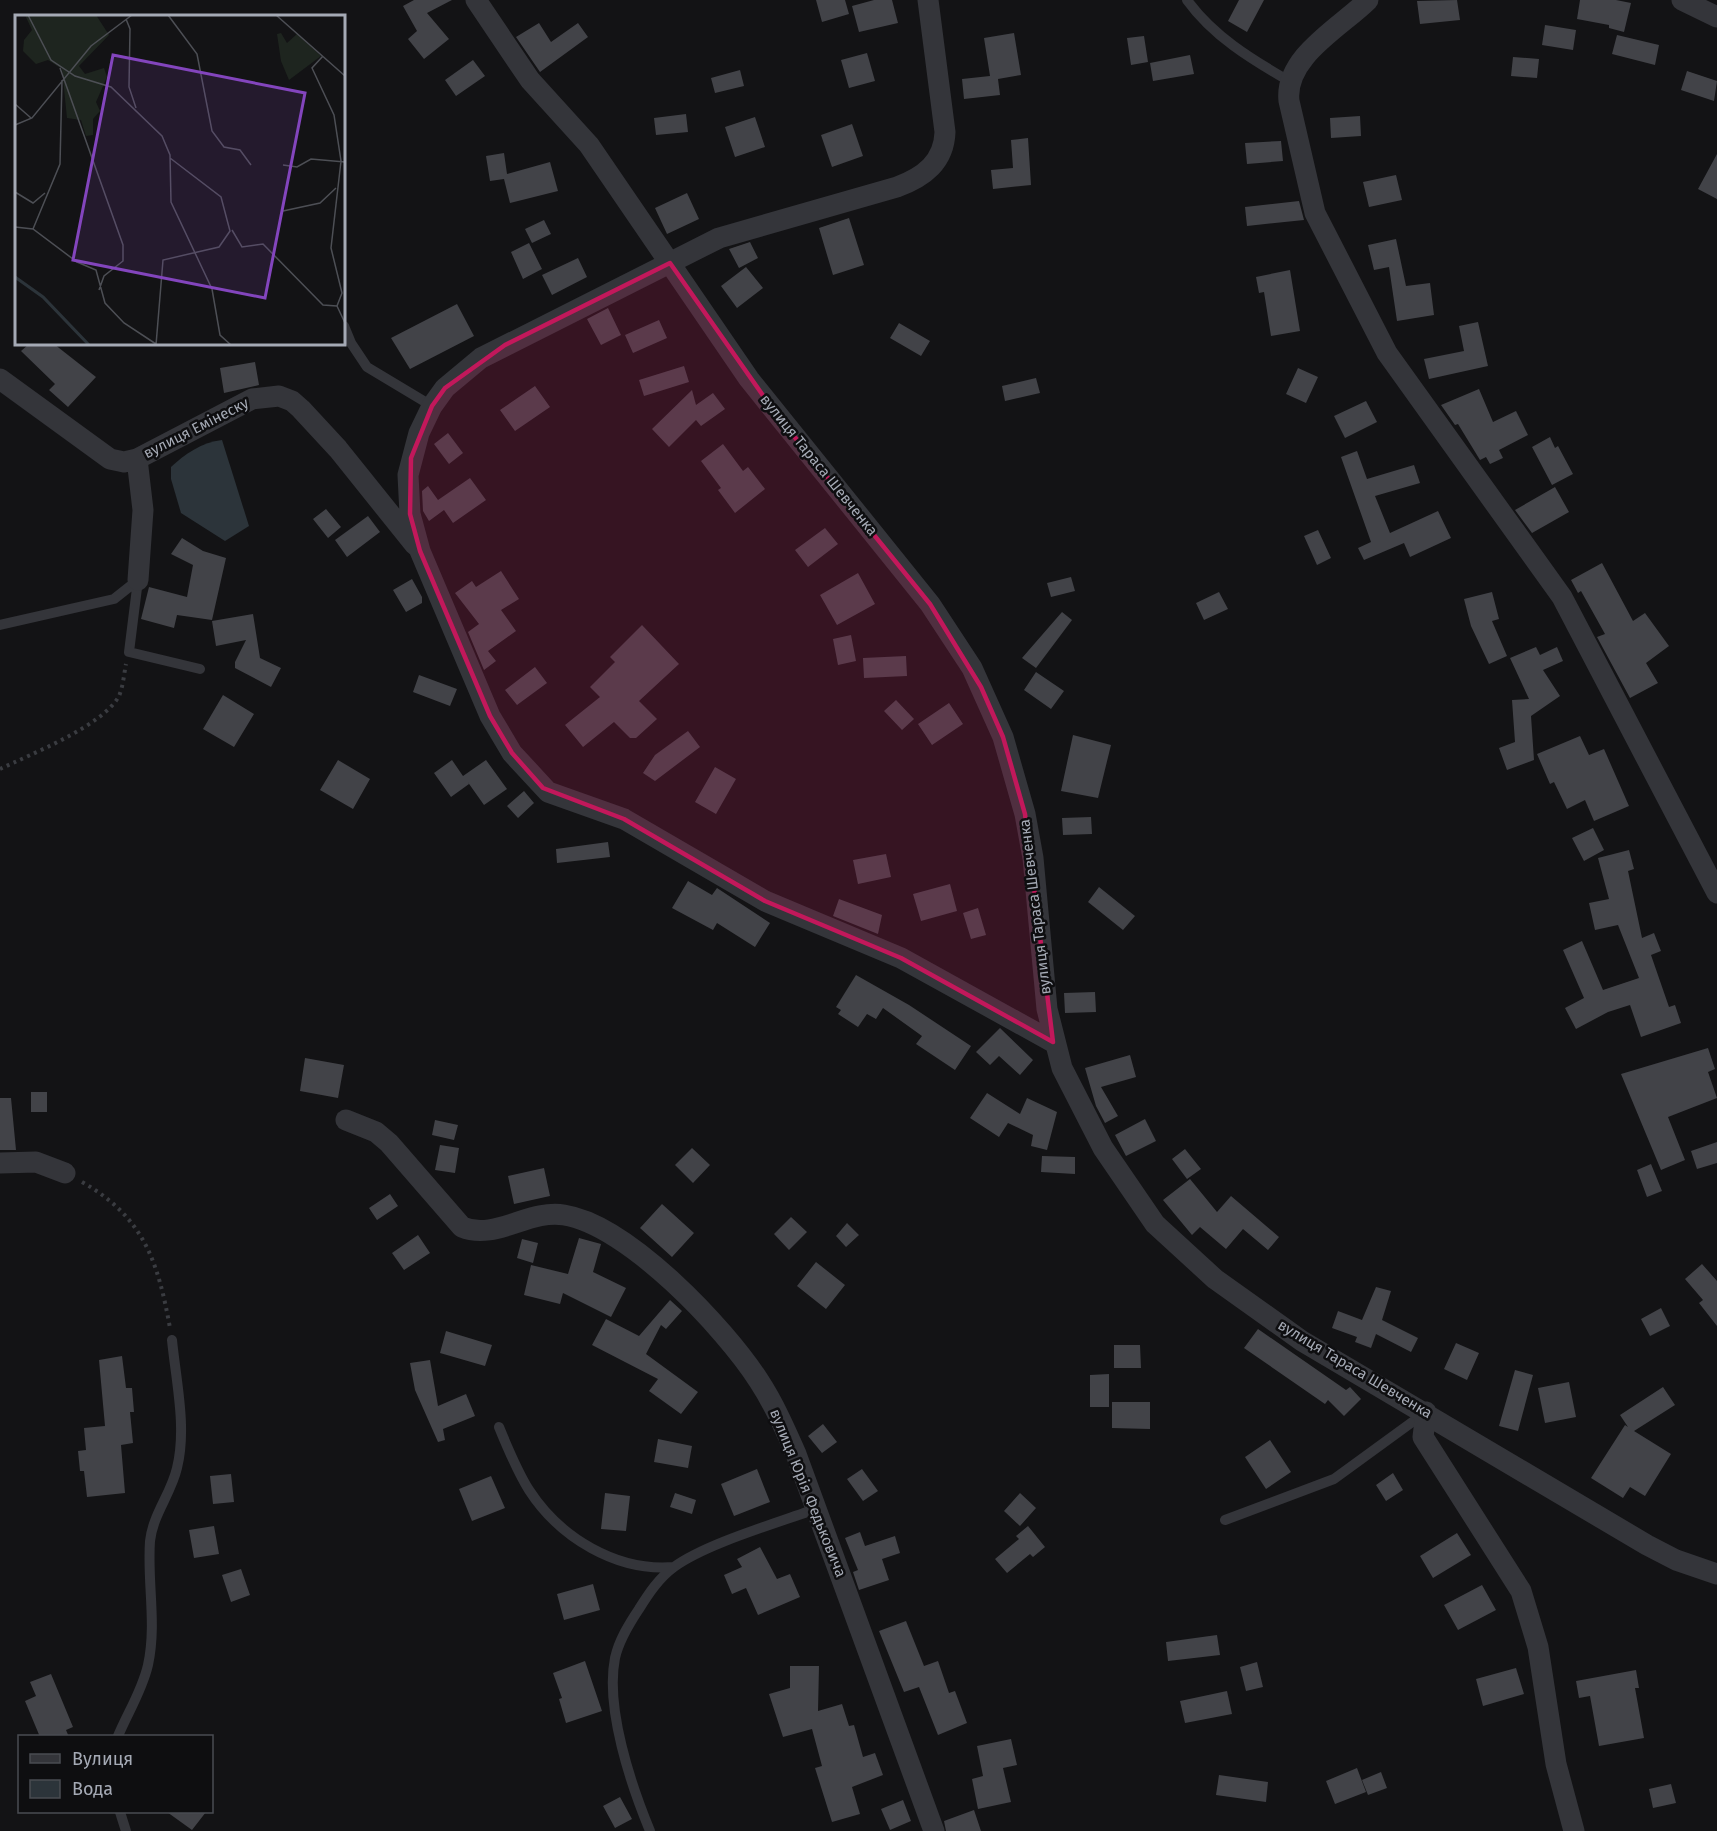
<svg xmlns="http://www.w3.org/2000/svg" width="1717" height="1831" font-family="'Fira Sans',sans-serif">
  <style>
    .water { fill: #2c343a }
    .building { fill: #424348 }
    .lines { fill: none; stroke-linecap: round; stroke-linejoin: round }
    .path { stroke: #3a3c41; stroke-width: 4; stroke-dasharray: 3 4.5; stroke-linecap: butt }
    .service { stroke: #34353a; stroke-width: 10 }
    .minor { stroke: #34353a; stroke-width: 21 }
    .marked { fill: #c2185b; fill-opacity: 0.2; stroke: #c2185b; stroke-width: 4.5; stroke-linejoin: round }
    .labels { text-anchor: middle; dominant-baseline: central; stroke-width: 5; stroke-linejoin: round; paint-order: stroke }
    .street-label { font-size: 15px; fill: #a5aab5; stroke: #0e0e10 }
    .inset-river { fill: none; stroke: #2c343a; stroke-width: 3 }
    .inset-road { fill: none; stroke: #4d4f55; stroke-width: 1.5 }
    .view { fill: #8345bd; fill-opacity: 0.15; stroke: #8345bd; stroke-width: 3 }
    .inset-edge { fill: none; stroke: #a5aab5; stroke-width: 3 }
  </style>
  <rect width="100%" height="100%" fill="#131315"/>
  <!-- water -->
  <path class="water" d="M222 440 249 526 225 541 181 513 171 479V467C185 454 202 442 222 440Z"/>
  <!-- building -->
  <path class="building" d="M414 0H452L427 13 449 39 424 59 408 39 417 31 403 6Z
    M816 0H845L849 14 822 22Z
    M874 0H892L898 23 859 32 852 6Z
    M1239 0H1264L1247 32 1228 21Z
    M1457 0 1460 20 1420 24 1417 1Z
    M1580 0H1616L1631 3 1624 32 1609 28V25L1577 19Z
    M539 23 551 42 578 23 588 37 540 72 516 37Z
    M1545 25 1576 30 1573 50 1542 45Z
    M1014 33 1021 75 998 79 1000 95 964 99 962 79 990 76 984 38Z
    M1617 35 1659 45 1655 65 1612 54Z
    M1144 36 1148 62 1131 65 1127 38Z
    M867 53 875 81 849 88 841 60Z
    M1190 55 1194 74 1153 81 1150 63Z
    M1513 57 1539 59 1537 78 1511 76Z
    M473 60 485 76 456 96 445 80Z
    M740 70 744 86 715 93 711 78Z
    M1687 71 1717 81 1714 101 1681 90Z
    M686 114 688 132 656 135 654 118Z
    M1360 116 1361 136 1331 138 1330 118Z
    M755 117 765 147 735 157 725 127Z
    M852 124 863 156 832 167 821 135Z
    M1028 138 1031 185 993 189 991 170 1013 168 1011 140Z
    M1281 141 1283 161 1247 164 1245 143Z
    M504 153 507 174 550 162 558 191 510 203 504 179 490 181 486 156Z
    M1717 154V199L1698 189Z
    M1396 175 1402 200 1369 207 1363 182Z
    M687 193 699 219 667 234 655 208Z
    M1299 201 1304 220 1247 226 1245 207Z
    M849 218 864 265 833 275 819 228Z
    M544 220 551 234 532 243 525 229Z
    M1396 239 1406 286 1430 283 1434 315 1397 321 1389 267 1374 270 1368 245Z
    M750 242 758 258 739 268 729 249Z
    M529 243 542 269 523 279 511 252Z
    M578 258 587 277 552 295 542 275Z
    M746 267 763 288 737 308 721 286Z
    M1290 270 1300 331 1271 336 1264 292 1259 293 1256 277Z
    M457 304 474 336 410 369 391 338Z
    M608 308 621 335 601 345 587 319Z
    M659 320 667 338 633 353 625 335Z
    M1478 322 1488 366 1429 379 1424 359 1464 351 1459 326Z
    M899 323 930 341 921 356 890 338Z
    M29 344H54L96 377 68 407 49 390 55 384 21 351Z
    M255 362 259 385 224 393 220 368Z
    M684 366 689 382 644 396 639 380Z
    M1298 368 1318 377 1306 403 1286 394Z
    M1036 378 1040 393 1005 401 1002 386Z
    M535 386 550 407 515 431 500 410Z
    M1479 389 1493 422 1516 411 1528 435 1499 450 1503 458 1490 464 1486 457 1480 460 1458 424 1455 425 1441 405Z
    M692 390 696 405 713 393 725 409 701 426 696 420 669 447 652 429Z
    M1366 401 1377 422 1345 438 1334 416Z
    M448 433 463 453 449 464 434 444Z
    M1550 437 1555 448 1558 446 1573 474 1552 485 1532 447Z
    M723 444 743 471 748 467 765 489 735 513 718 490 721 488 701 461Z
    M1357 451 1367 479 1414 465 1420 483 1375 496 1390 533 1438 511 1451 538 1410 557 1404 543 1364 560 1358 548 1371 542 1341 457Z
    M470 478 486 500 453 523 444 510 429 521 423 511 422 491 428 486 438 500Z
    M1555 487 1569 512 1532 533 1515 510Z
    M326 509 341 527 328 538 313 519Z
    M368 516 380 532 347 557 335 540Z
    M825 528 838 544 808 567 795 550Z
    M1318 530 1331 558 1317 565 1304 536Z
    M182 538 203 551 226 558 212 620 177 615 174 628 141 619 149 587 187 597 193 565 171 554Z
    M1602 563 1633 621 1645 613 1669 646 1646 663 1658 683 1630 698 1597 637 1605 634 1581 591 1578 593 1571 580Z
    M501 571 519 599 501 610 516 631 488 651 496 661 484 670 468 632 479 624 455 593 472 581 476 587Z
    M858 573 875 604 837 625 820 595Z
    M1071 577 1075 591 1051 597 1047 583Z
    M412 579 422 597V603L406 612 393 590Z
    M1219 592 1228 609 1204 620 1196 603Z
    M1492 592 1499 619 1492 621 1507 656 1489 664 1471 626 1464 599Z
    M1062 612 1072 620 1036 668 1022 658Z
    M253 614 260 658 281 668 271 687 235 668V662L246 640 216 646 212 621Z
    M642 625 679 664 639 701 657 719 636 738H630L614 722 583 747 565 725 600 697 590 687 615 662 610 657Z
    M851 635 856 661 838 665 833 639Z
    M1536 647 1540 655 1557 647 1563 661 1543 670 1560 696 1531 716 1534 760 1507 770 1499 748 1515 742 1512 700 1529 699 1510 658Z
    M906 656 907 676 864 678 863 658Z
    M535 667 547 683 517 705 505 690Z
    M1036 672 1064 691 1051 709 1024 690Z
    M419 675 457 689 450 706 413 692Z
    M223 695 254 714 234 747 203 729Z
    M896 700 914 719 902 730 884 711Z
    M949 703 963 724 932 745 918 724Z
    M688 731 700 747 655 781 643 773 655 755Z
    M1073 735 1111 745 1098 798 1061 791Z
    M1580 736 1589 755 1604 749 1629 806 1594 821 1585 800 1567 809 1554 782 1550 784 1537 754Z
    M338 760 370 779 353 809 320 790Z
    M452 760 463 776 486 760 507 789 484 805 467 781 469 784 451 797 434 773Z
    M715 767 736 779 716 814 695 802Z
    M524 791 534 803 518 818 507 806Z
    M1091 817 1092 834 1063 835 1062 818Z
    M1593 828 1604 850 1584 861 1572 838Z
    M608 842 610 857 557 863 556 849Z
    M1629 850 1634 869 1628 871 1642 938 1654 933 1661 951 1651 955 1669 1007 1675 1005 1681 1023 1641 1037 1630 1005 1608 1012 1576 1029 1565 1008 1584 998 1563 950 1582 941 1603 990 1639 978 1618 925 1595 930 1589 903 1609 899 1598 858Z
    M886 854 891 877 858 884 853 860Z
    M688 881 712 895 717 888 770 923 755 947 717 923 713 930 672 908Z
    M950 884 957 911 921 921 913 894Z
    M1099 887 1135 916 1123 930 1088 902Z
    M839 899 882 915 878 934 833 916Z
    M978 908 986 935 971 939 963 913Z
    M856 975 909 1005 971 1046 955 1070 916 1044 922 1036 883 1008 876 1019 867 1014 858 1027 838 1014 841 1010 836 1007Z
    M1095 992 1096 1012 1065 1013 1064 993Z
    M1000 1028 1033 1060 1020 1075 999 1056 990 1065 976 1052Z
    M1708 1048 1715 1069 1708 1072 1717 1098 1668 1117 1685 1160 1661 1170 1621 1074Z
    M1130 1055 1136 1077 1101 1087 1118 1116 1105 1123 1096 1106 1085 1068Z
    M305 1058 344 1065 338 1098 300 1091Z
    M31 1092H47V1112H31Z
    M987 1093 1020 1114 1027 1098 1057 1112 1047 1150 1031 1146 1033 1135 1008 1123 999 1137 970 1118Z
    M0 1098H11L16 1150H0Z
    M1145 1119 1156 1141 1126 1156 1115 1135Z
    M435 1120 458 1125 454 1140 432 1135Z
    M1717 1142V1163L1697 1169 1691 1151Z
    M440 1145 459 1148 455 1173 435 1170Z
    M692 1148 710 1165 693 1183 675 1165Z
    M1185 1149 1201 1169 1187 1179 1172 1159Z
    M1042 1156 1075 1157V1174L1041 1172Z
    M1651 1164 1662 1191 1647 1197 1637 1170Z
    M544 1168 550 1196 514 1204 508 1176Z
    M1190 1179 1217 1212 1231 1196 1279 1237 1268 1250 1243 1229 1226 1249 1200 1227 1192 1235 1163 1200Z
    M390 1194 398 1206 377 1220 369 1208Z
    M662 1204 694 1233 672 1257 640 1228Z
    M791 1217 807 1232 789 1250 774 1234Z
    M847 1223 859 1235 846 1247 836 1236Z
    M418 1235 430 1253 404 1270 392 1253Z
    M579 1238 601 1244 593 1272 626 1288 611 1317 563 1293 560 1304 524 1295 531 1265 568 1274Z
    M522 1239 538 1243 533 1263 517 1258Z
    M816 1262 845 1285 826 1309 797 1286Z
    M1702 1264 1717 1281V1326L1699 1303 1703 1300 1685 1279Z
    M1376 1287 1391 1291 1382 1320 1418 1338 1411 1352 1376 1334 1371 1348 1355 1342 1357 1337 1332 1328 1338 1311 1362 1320Z
    M670 1300 682 1311 666 1329 661 1325 646 1354 698 1392 681 1414 649 1391 658 1379 592 1345 606 1319 639 1336Z
    M1661 1308 1670 1326 1650 1336 1641 1319Z
    M1258 1329 1346 1390 1350 1387 1361 1399 1344 1416 1328 1400 1325 1404 1244 1348Z
    M446 1331 492 1345 485 1366 440 1353Z
    M1456 1343 1479 1353 1467 1380 1444 1369Z
    M1114 1345H1140L1141 1368H1114Z
    M122 1356 126 1388H132L134 1412H130L133 1443 121 1445 125 1493 87 1497 84 1471H80L78 1451 86 1450 84 1428 105 1426 99 1360Z
    M430 1360 438 1406 466 1394 475 1416 443 1429 445 1440 438 1442 415 1390 410 1363Z
    M1515 1370 1533 1375 1518 1431 1499 1426Z
    M1109 1374V1407H1090V1375Z
    M1569 1382 1576 1417 1545 1423 1538 1388Z
    M1663 1387 1675 1405 1634 1431 1671 1454 1645 1496 1630 1487 1623 1498 1591 1478 1625 1425 1628 1427 1620 1415Z
    M1112 1402H1150V1429L1112 1428Z
    M823 1424 837 1442 822 1453 808 1436Z
    M658 1439 692 1446 688 1468 654 1462Z
    M1270 1440 1291 1472 1266 1489 1245 1457Z
    M757 1469 770 1502 734 1516 721 1484Z
    M862 1469 878 1491 863 1501 847 1479Z
    M1393 1473 1403 1490 1386 1501 1376 1485Z
    M231 1474 234 1502 213 1504 210 1476Z
    M491 1476 505 1508 472 1521 459 1489Z
    M605 1493 630 1496 626 1531 601 1529Z
    M675 1493 696 1500 692 1514 670 1507Z
    M1020 1493 1036 1508 1020 1526 1004 1511Z
    M214 1526 219 1554 194 1558 189 1530Z
    M1028 1526 1045 1547 1033 1557 1030 1554 1007 1573 995 1559 1019 1539 1016 1536Z
    M860 1532 865 1546 895 1536 900 1553 882 1559 889 1580 859 1590 853 1572 858 1570 845 1538Z
    M1457 1533 1471 1555 1433 1578 1420 1556Z
    M760 1547 777 1579 790 1574 800 1597 758 1615 746 1588 732 1594 724 1575 742 1567 737 1559Z
    M241 1569 250 1595 231 1602 222 1575Z
    M593 1584 600 1610 564 1620 557 1594Z
    M1482 1585 1496 1610 1458 1630 1444 1605Z
    M906 1621 924 1666 938 1661 949 1693 955 1691 967 1723 938 1735 919 1687 904 1692 879 1631Z
    M1217 1635 1220 1655 1168 1661 1166 1642Z
    M585 1661 602 1711 566 1723 559 1699 562 1698 553 1673Z
    M1257 1662 1263 1687 1246 1691 1240 1667Z
    M790 1666H819L818 1711 842 1704 849 1726 854 1725 863 1757 875 1753 883 1775 852 1787 860 1814 832 1822 815 1768 822 1766 812 1729 783 1737 769 1694 790 1688Z
    M1516 1668 1524 1694 1483 1706 1476 1679Z
    M1636 1670 1639 1688H1635L1644 1738 1599 1746 1590 1696 1579 1698 1576 1681Z
    M51 1674 73 1727 66 1730 69 1737H40L25 1701 36 1696 30 1682Z
    M1227 1691 1232 1714 1185 1723 1180 1701Z
    M1011 1739 1017 1765 1003 1768 1011 1802 978 1809 972 1779 983 1776 977 1746Z
    M1357 1768 1366 1792 1335 1804 1326 1781Z
    M1381 1772 1387 1788 1368 1795 1362 1780Z
    M1219 1775 1268 1782 1266 1802 1216 1795Z
    M1671 1784 1676 1803 1653 1808 1649 1789Z
    M620 1797 632 1819 615 1828 603 1806Z
    M903 1800 911 1821 890 1830 881 1809Z
    M974 1810 981 1831H946L944 1821Z
    M167 1812H206L192 1830Z"/>
  <g class="lines">
    <!-- path -->
    <path class="path" d="M0 769C31 754 103 726 119 696 123 687 124 674 126 664
      M82 1182C144 1217 158 1262 170 1328"/>
    <!-- service -->
    <path class="service" d="M1187 0C1213 36 1251 59 1289 81
      M344 326 351 343 367 367 432 406
      M138 580 129 652 200 669
      M0 625 114 599 138 580
      M499 1427C508 1449 517 1471 529 1490 560 1538 617 1572 674 1567
      M1225 1520 1334 1479 1426 1412
      M118 1736C128 1712 142 1691 148 1665 157 1624 147 1582 150 1541 153 1514 171 1494 177 1468 187 1428 176 1381 172 1340
      M120 1812 126 1831
      M650 1831C631 1785 605 1708 615 1658 619 1640 629 1624 639 1609 649 1593 659 1578 674 1567 707 1543 778 1523 818 1508"/>
    <!-- minor -->
    <path class="minor" d="M476 0 530 80 589 145 749 379 930 604 972 668 1003 737 1025 814 1033 858 1047 1009 1062 1068 1103 1148 1155 1224 1215 1279 1302 1341 1647 1545 1676 1560 1717 1574
      M928 0 945 132C944 162 924 177 897 187L719 238 481 358 445 388 432 406 419 433 408 475 410 514 420 551 490 716 512 753 548 792 624 819 765 901 901 958 1053 1042
      M1368 0C1341 27 1284 57 1289 101L1315 213 1387 353 1562 597 1717 893
      M1682 0 1717 17
      M0 379 110 459 124 462 137 459 252 399 279 396 292 401 301 409 338 449 415 545
      M137 459 143 510 138 580
      M346 1120 376 1132 389 1143 462 1227C495 1241 529 1209 564 1215 628 1225 725 1328 759 1381 774 1404 785 1429 796 1454L934 1831
      M0 1163 36 1162 65 1173
      M1426 1412 1423 1437 1521 1591 1538 1647 1556 1764 1574 1831"/>
  </g>
  <!-- marked area -->
  <path class="marked" d="M670 263 776 414 930 604 981 687 1003 737 1025 814 1053 1042 901 958 765 901 624 819 543 788 512 753 490 716 420 551 410 514 411 458 432 406 445 388 505 345Z"/>
  <g class="labels">
    <!-- street labels -->
    <g class="street-label">
      <text transform="translate(196 428) rotate(-27)">вулиця Емінеску</text>
      <text transform="translate(819 465) rotate(51)">вулиця Тараса Шевченка</text>
      <text transform="translate(1035 907) rotate(-97)">вулиця Тараса Шевченка</text>
      <text transform="translate(1355 1369) rotate(31)">вулиця Тараса Шевченка</text>
      <text transform="translate(808 1493) rotate(68)">вулиця Юрія Федьковича</text>
    </g>
  </g>
  <!-- overview -->
  <g transform="translate(15 15)">
    <rect width="330" height="330" fill="#131315"/>
    <path d="M10 0H81L94 20 64 51 70 59 89 53 92 62 81 87 85 96 78 104V120L71 121 66 105 52 103 47 54 33 45 21 49 8 36 9 25 17 15ZM266 18 272 28 282 19 306 41 274 65 266 46 262 19Z" fill="#1e251f"/>
    <path class="inset-river" d="M0 262 28 282 74 330"/>
    <path class="inset-road" d="M13 0 36 45 60 61 96 72 147 121 155 140 156 187 197 274 205 320 216 330M153 0 182 39 197 116 209 132 225 135 236 150M261 0 330 61M111 4 115 14 114 72 121 93M308 41 297 53 319 100 326 146 316 233 327 278 322 291 330 308M45 53 108 230V246L89 261 84 275M0 89 16 103M0 110 17 103 76 31 117 0M268 150 282 152 296 144 330 147M0 177 18 188 30 178M268 196 305 188 321 173M0 212 18 214 62 247 81 255 90 288 109 308 141 329M18 214 45 149 47 65M217 215 227 232 248 229 308 290 322 291M141 330 148 245 204 232 215 216 206 182 155 143"/>
    <path class="view" d="M98 40 290 78 250 283 58 245Z"/>
    <rect width="330" height="330" class="inset-edge"/>
  </g>
  <!-- legend -->
  <rect x="18" y="1735" width="195" height="78" fill="#0e0e10" stroke="#4a4c52" stroke-width="1.5"/>
  <rect x="30" y="1754" width="30" height="9" fill="#34353a" stroke="#4a4c52" stroke-width="1.5"/>
  <text x="72" y="1765" font-size="18" fill="#a5aab5">Вулиця</text>
  <rect x="30" y="1780" width="30" height="18" fill="#2c343a" stroke="#4a4c52" stroke-width="1.5"/>
  <text x="72" y="1795" font-size="18" fill="#a5aab5">Вода</text>
</svg>
